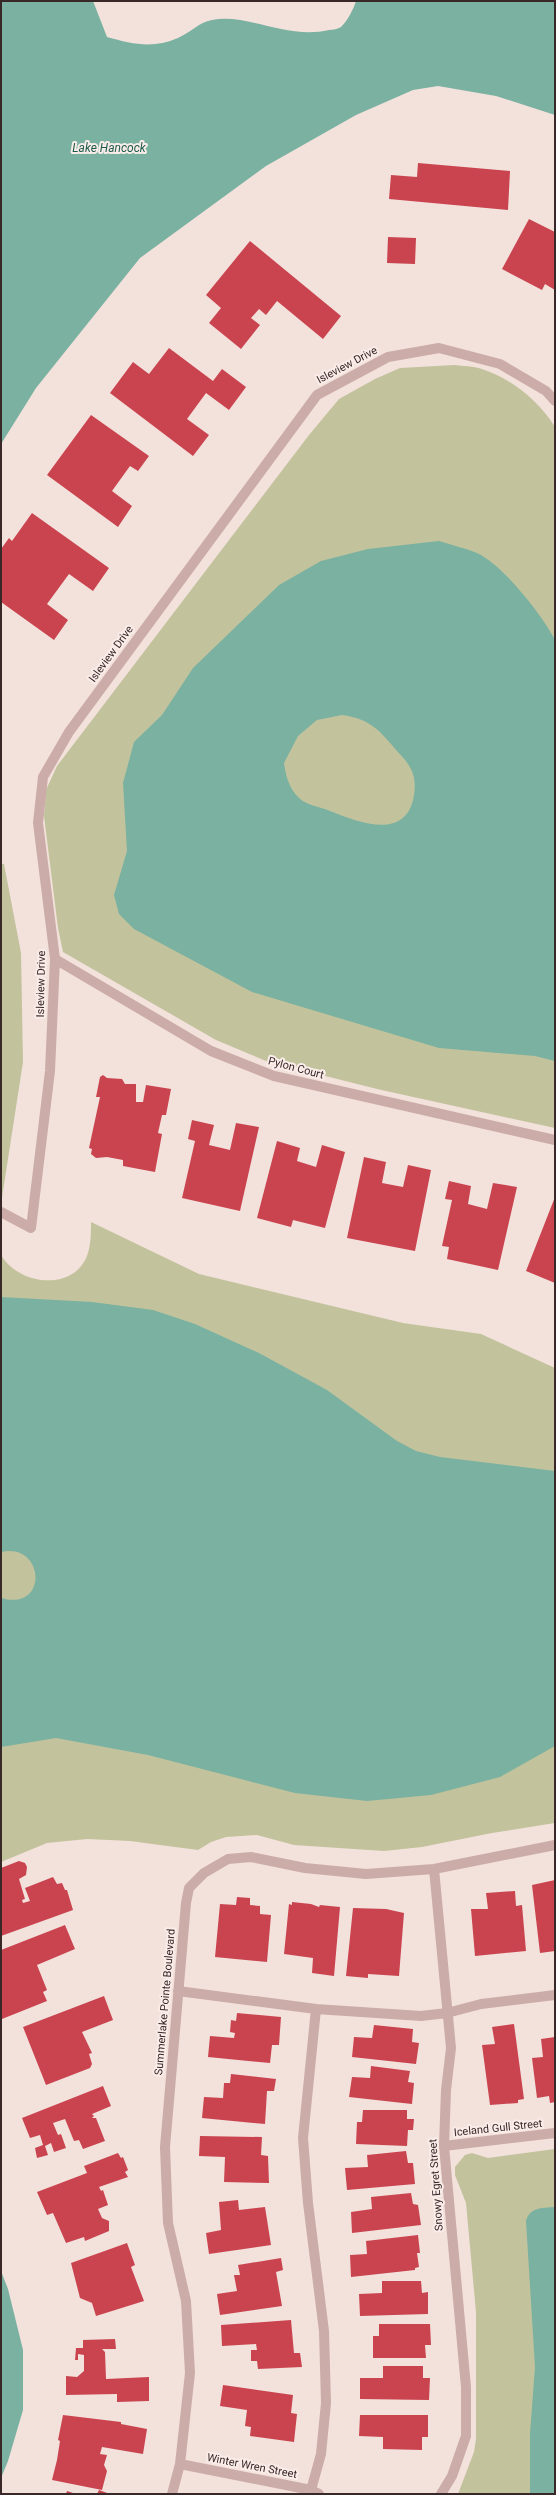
<svg xmlns="http://www.w3.org/2000/svg" width="556" height="2495" font-family="Roboto,sans-serif">
  <style>
    .green { fill: #c2c39c }
    .water { fill: #7ab1a1; fill-rule: evenodd }
    .building { fill: #ca444f }
    .lines { fill: none; stroke-linecap: round; stroke-linejoin: round }
    .minor { stroke: #ccaca8; stroke-width: 10 }
    .labels { text-anchor: middle; dominant-baseline: central; stroke-width: 4; stroke-linejoin: round; paint-order: stroke }
    .street-label { font-size: 11px; fill: #382828; stroke: #faede9 }
    .water-label { font-size: 12px; font-style: italic; fill: #1c5b4b; stroke: #faede9 }
  </style>
  <rect width="100%" height="100%" fill="#f3e1dc"/>
  <!-- green -->
  <path class="green" d="M454 365C463 366 473 366 482 369 512 379 539 401 555 427V1128L377 1089 266 1061 216 1040 63 952 58 928 44 816 46 790 57 766 309 435 339 399 375 379 400 368Z
    M1 864H4L21 953 23 1062 1 1204Z
    M91 1222 199 1274 403 1323 481 1334 555 1368V1823L492 1833 422 1847 384 1851 294 1845 257 1835 226 1837 211 1842 198 1850 130 1841 87 1839 47 1843 1 1862V1255C18 1285 73 1292 87 1256 91 1245 91 1234 91 1222Z
    M555 2149V2494H458L474 2452 476 2439V2312L466 2203 455 2175V2167L465 2155 472 2153 488 2158Z"/>
  <!-- water -->
  <path class="water" d="M1 1H93L107 37C132 44 153 49 178 38 190 33 199 22 212 20 248 13 287 40 329 30 333 30 338 29 341 27 348 20 353 10 356 1H555V115L496 96 438 86 413 90 356 115 266 166 140 258 36 388 1 444Z
    M439 541C451 545 465 548 477 553 502 564 543 616 555 640V1061L535 1056 439 1048 252 992 134 929 119 914 114 895 127 851 123 783 134 742 162 715 193 668 279 585 321 561 368 549ZM342 715C371 719 380 731 398 752 411 766 417 775 414 795 407 841 360 823 330 811 321 807 306 805 299 798 289 788 286 777 284 763L298 736 317 720Z
    M1 1297 92 1302 153 1310 195 1324 259 1353 327 1390 397 1441 416 1451 440 1457 555 1471V1746L500 1777 431 1795 367 1801 295 1793 148 1755 56 1738 1 1747V1598C49 1612 45 1542 1 1552Z
    M555 2207V2494H530V2433L535 2367 526 2221C530 2207 542 2208 555 2207Z
    M1 2271 8 2289 23 2350V2410L8 2461 1 2478Z"/>
  <!-- building -->
  <path class="building" d="M418 163 510 171 508 210 389 199 391 175 417 177Z
    M529 219 555 232V290L545 284 542 290 502 269Z
    M388 237 416 238 415 264 387 263Z
    M250 241 341 316 323 339 277 301 266 315 259 309 251 318 260 325 241 349 209 323 221 308 206 295Z
    M169 348 213 381 222 369 246 387 229 410 206 393 187 419 209 435 193 456 110 393 133 362 149 374Z
    M91 415 149 456 138 471 130 466 112 491 132 506 118 527 47 475Z
    M32 513 109 568 93 591 69 574 47 604 68 620 54 640 1 602V549L9 538 12 541Z
    M103 1075 107 1078 122 1079 125 1084H136V1102H143L146 1085 171 1089 166 1115H162L158 1133 162 1134 155 1172 123 1166V1160L107 1157 96 1158 91 1154 92 1149 89 1148 100 1097H96L100 1077Z
    M192 1120 214 1125 209 1145 230 1150 236 1123 259 1127 240 1211 182 1198 195 1141 188 1139Z
    M277 1141 300 1148 297 1161 316 1167 322 1145 345 1152 325 1228 293 1220 291 1227 257 1218Z
    M364 1157 386 1162 382 1183 403 1187 408 1165 431 1170 415 1251 347 1238Z
    M449 1181 471 1186 468 1204 487 1209 493 1183 517 1187 498 1270 447 1259 449 1247 442 1246 452 1200 445 1199Z
    M555 1197V1283L526 1271Z
    M19 1861 25 1863 27 1867 26 1875 19 1879 25 1899 22 1900 23 1903 30 1901 25 1888 53 1877 57 1884 62 1883 65 1890H67L73 1910 1 1936V1868Z
    M555 1880V1951L540 1953 532 1885Z
    M515 1891 516 1906 522 1905 526 1951 475 1956 471 1909H488L486 1893Z
    M237 1897 250 1898V1905L260 1906V1914L271 1915 267 1962 215 1957 220 1904 236 1905Z
    M292 1902 311 1904 319 1907 320 1905 340 1907 334 1976 312 1973 313 1958 284 1954 289 1904 292 1905Z
    M353 1908 386 1909 404 1913 399 1976 368 1974V1978L346 1976Z
    M65 1925 75 1949 37 1965 47 1990 43 1992 47 2001 2 2019 1 1950Z
    M104 1996 113 2020 82 2032 92 2053 89 2054 92 2064 90 2068 46 2085 23 2027Z
    M237 2013 281 2017 279 2045H272L270 2063 208 2057 210 2036 234 2038 235 2033 230 2032 231 2020 236 2021Z
    M514 2024 524 2099 518 2100V2103L490 2105 482 2045 495 2044 492 2027Z
    M374 2025 413 2029 412 2042 419 2043 416 2064 352 2057 354 2037 372 2038Z
    M555 2037V2102L550 2103 549 2096 537 2098 532 2058 543 2057 541 2039Z
    M371 2066 410 2071 408 2082 414 2083 412 2104 349 2097 352 2077 370 2078Z
    M231 2074 276 2079 274 2091H267L265 2124 202 2118 204 2097 223 2098 224 2083H230Z
    M103 2086 111 2106 92 2114 94 2116 92 2118H96L105 2141 83 2149 79 2140 74 2141 65 2119 53 2123 58 2135 61 2134 66 2148 54 2152 51 2143 45 2146 48 2155 37 2158 35 2148 43 2145 40 2135 30 2138 22 2118Z
    M363 2110H407V2119H414L413 2130H408L407 2146 356 2144 357 2122H362Z
    M200 2136 262 2137 261 2155 268 2156 269 2183 224 2182 225 2157 199 2156Z
    M406 2151 408 2163H413L415 2184 347 2190 345 2168 368 2167 367 2155Z
    M118 2153 121 2158 123 2157 128 2170 125 2172 128 2177 99 2187 101 2191 103 2190 108 2205 98 2209 102 2218 109 2221V2231L85 2241 84 2237 66 2243 53 2213 47 2215 37 2192 87 2173 84 2166Z
    M411 2193 413 2204 418 2205 421 2225 352 2233 351 2212 372 2209 371 2197Z
    M238 2200 239 2210 265 2207 271 2245 209 2254 206 2233 221 2230 219 2202Z
    M418 2235 420 2253H417L419 2267 415 2268V2270L351 2277 350 2255 367 2254 366 2241Z
    M127 2243 135 2265 131 2267 144 2301 96 2316 92 2303 80 2298 71 2263Z
    M281 2258 283 2270 276 2272 282 2306 220 2315 217 2294 237 2291 234 2275H240L238 2265Z
    M382 2281H421L422 2293 428 2292V2314L360 2316 359 2294 382 2293Z
    M291 2320 294 2353H300L302 2367 258 2369 257 2361H251V2350H257L256 2344 222 2346 221 2325Z
    M379 2324H430L431 2345H425L426 2358H373V2336H379Z
    M115 2339 116 2349H102L105 2352 106 2379 149 2377V2401L117 2402V2394L66 2395V2376L77 2377 84 2371V2355L78 2354V2360H75L76 2348H83V2340Z
    M383 2366H423V2378H430L429 2400 360 2399V2378H383Z
    M223 2385 293 2395 291 2413 297 2414 294 2442 250 2436 251 2427 245 2426 247 2410 220 2406Z
    M63 2415 121 2422V2424L147 2429 143 2454 102 2447 100 2454 107 2455 104 2465 107 2471 102 2490 52 2480 57 2460 60 2441 58 2440Z
    M360 2415H428V2437H422V2450L383 2449V2437L359 2436Z
    M99 2490 110 2494H97Z
    M67 2491 76 2494H66Z"/>
  <g class="lines">
    <!-- minor -->
    <path class="minor" d="M55 959 211 1051 274 1076 555 1140
      M1 1212 31 1228 50 1071 55 959 38 823 43 777 69 732 317 395 388 357 439 348 500 364 546 391 555 401
      M434 1869 451 2048 446 2090 444 2146 466 2387V2436L452 2476 441 2494
      M178 1991 316 2009 421 2016 447 2013 481 2004 555 1995
      M444 2146 555 2133
      M180 2464 311 2490 319 2494
      M311 2490 321 2454 326 2403 324 2331 308 2203 303 2138 316 2009
      M172 2494 180 2464 190 2373 186 2301 168 2223 165 2147 186 1903 189 1888 204 1873 228 1859 251 1857 305 1868 366 1874 434 1869 555 1845"/>
  </g>
  <g class="labels">
    <!-- street labels -->
    <g class="street-label">
      <text transform="translate(347 365) rotate(-28)">Isleview Drive</text>
      <text transform="translate(111 654) rotate(-54)">Isleview Drive</text>
      <text transform="translate(41 984) rotate(-89)">Isleview Drive</text>
      <text transform="translate(296 1068) rotate(15)">Pylon Court</text>
      <text transform="translate(165 2002) rotate(-85)">Summerlake Pointe Boulevard</text>
      <text transform="translate(498 2128) rotate(-6)">Iceland Gull Street</text>
      <text transform="translate(436 2185) rotate(-94)">Snowy Egret Street</text>
      <text transform="translate(252 2466) rotate(11)">Winter Wren Street</text>
    </g>
    <!-- water labels -->
    <g class="water-label">
      <text x="109" y="148">Lake Hancock</text>
    </g>
  </g>
  <!-- border -->
  <rect width="556" height="2495" fill="none" stroke="#382828" stroke-width="4"/>
</svg>
